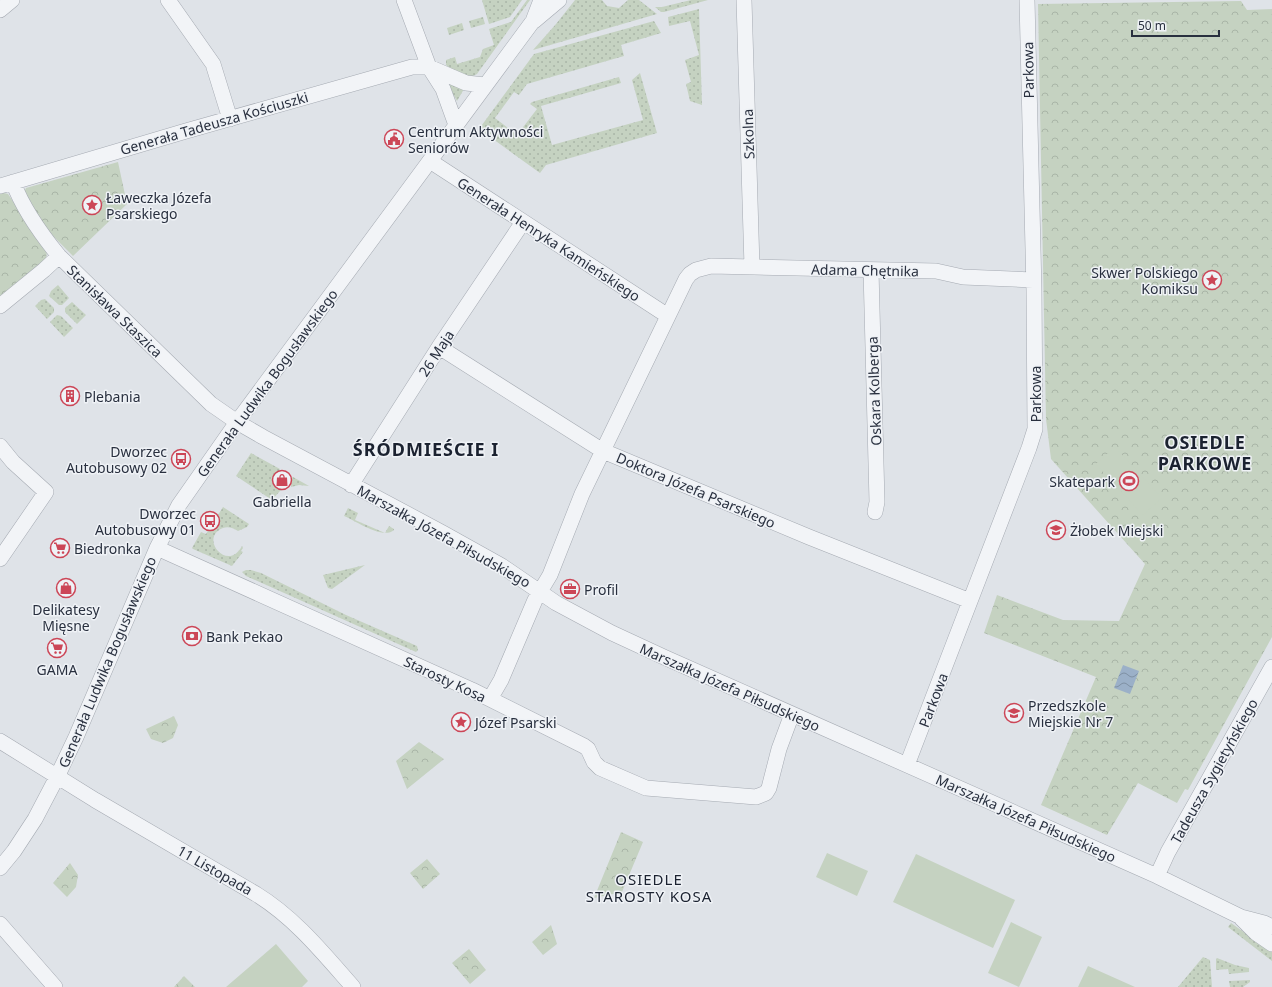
<svg xmlns="http://www.w3.org/2000/svg" width="1272" height="987" font-family="'Noto Sans',sans-serif">
  <style>
    .grass { fill: url(#grass-dots) }
    .forest { fill: url(#forest-crowns) }
    .pitch { fill: #c5d2c1 }
    .water { fill: url(#water-waves) }
    .lines { fill: none; stroke-linecap: round; stroke-linejoin: round }
    .minor-casing { stroke: #a5aab2; stroke-width: 16 }
    .minor { stroke: #f2f4f7; stroke-width: 15 }
    .labels { text-anchor: middle; dominant-baseline: central; stroke-width: 3; stroke-linejoin: round; paint-order: stroke }
    .street-label { font-size: 14px; fill: #29303f; stroke: #eff2f6 }
    .poi-label { font-size: 14px; fill: #29303f; stroke: #eff2f6; text-anchor: start }
    .neighbourhood-label { font-size: 15px; letter-spacing: 1px; fill: #1b2230; stroke: #eff2f6 }
    .district-label { font-size: 18px; font-weight: bold; letter-spacing: 1px; fill: #1b2230; stroke: #eff2f6 }
  </style>
  <defs>
    <pattern id="grass-dots" width="8" height="8" patternUnits="userSpaceOnUse"><rect width="8" height="8" fill="#c5d2c1"/><path d="M2 2h.1M6 6h.1" fill="none" stroke="#a9b5a7" stroke-width="1.8" stroke-linecap="round"/></pattern>
    <pattern id="forest-crowns" width="20" height="18" patternUnits="userSpaceOnUse"><rect width="20" height="18" fill="#c5d2c1"/><path d="M2 6a3 3 0 1 1 6 0M12 15a3 3 0 1 1 6 0" fill="none" stroke="#a9b5a7"/></pattern>
    <pattern id="water-waves" width="16" height="10" patternUnits="userSpaceOnUse"><rect width="16" height="10" fill="#9bb0c8"/><path d="M0 5q4-4 8 0t8 0" fill="none" stroke="#7e90a4"/></pattern>
  </defs>
  <rect width="100%" height="100%" fill="#dfe3e8"/>
  <!-- grass -->
  <path class="grass" d="M482 0H522L510 17 489 24Z
    M527 0H530L477 74C463 82 456 74 446 65V60L455 57 457 64 480 57 483 49 494 45 489 29 511 22Z
    M575 0H602L607 6 619 8 628 0H639L657 14 533 50 556 24Z
    M691 0H708L664 12H661L655 7H662Z
    M699 9 702 105 690 101 686 84 691 82 685 60 699 55 690 21 669 26 668 17Z
    M483 17 485 24 471 28 469 21Z
    M654 21 661 33 621 45 624 56 527 84 519 95 514 92 495 118 517 135 537 109 530 104 532 102 619 77 621 83 541 106 552 145 643 120 632 80 640 73 657 133 546 165 540 173 479 129 534 54Z
    M462 23 464 30 449 35 447 28Z
    M447 83 464 89 457 101 447 84Z
    M58 285 69 298 62 305H59L49 296 51 291Z
    M45 299 54 308V312L47 319 35 306 41 300Z
    M72 302 86 315 77 324 65 312V308Z
    M57 315 61 316 73 328 64 337 50 322Z
    M251 453 280 469 273 481 286 488 280 491 272 500 236 476Z
    M293 477 309 486 299 485 291 487V478Z
    M223 507 249 524 247 527 238 531C233 528 228 526 223 528 198 538 228 573 242 546L243 548 241 551 243 552 232 566 193 549 192 548 201 532 206 534Z
    M348 508 358 513 355 520 385 533 389 526 394 529V530C383 540 356 521 344 516Z
    M365 565 332 589 328 588 323 575Z
    M246 570H251L261 573 346 615 417 646 418 650 416 652 246 576 242 572Z
    M1231 923 1272 952V961L1228 927Z
    M1203 957 1210 960 1212 987H1178Z
    M1217 958 1235 965 1249 968V972L1229 974 1228 969 1216 970V959Z
    M1250 980V982L1243 987H1230L1229 981Z"/>
  <!-- forest -->
  <path class="forest" d="M1241 1 1247 10 1272 9V637L1188 790 1185 789 1177 803 1138 783 1107 835 1041 805 1096 677 984 633 997 595 1063 620 1119 621 1145 564 1051 459 1046 419 1038 4Z
    M118 162 127 204 73 256 42 225 24 192 26 188Z
    M0 192 8 194 47 251 46 259 0 298Z
    M174 716 178 725 173 738 163 743 151 739 146 729Z
    M419 742 444 759 407 789 396 761Z
    M621 832 643 842 622 892 594 898Z
    M427 859 440 874 423 889 410 873Z
    M70 863 78 875 76 887 67 897 53 883Z
    M551 925 557 944 543 955 532 942Z
    M469 949 486 970 470 984 452 963Z
    M184 976 195 987H174Z"/>
  <!-- pitch -->
  <path class="pitch" d="M1115 447 1162 498 1143 515 1096 464Z
    M827 853 868 871 857 896 816 877Z
    M916 854 1015 900 993 948 893 902Z
    M1011 922 1042 937 1019 987 988 973Z
    M276 944 308 981 302 987H226Z
    M1088 966 1135 987H1078Z"/>
  <!-- water -->
  <path class="water" d="M1123 665 1139 671 1130 694 1114 688Z"/>
  <g class="lines">
    <defs>
      <path id="minor" d="M168 0 213 64 230 119
        M404 0 429 67 443 89 456 125
        M744 0 752 267
        M0 10 12 0
        M534 21 559 0
        M430 161 668 316
        M13 182C23 209 41 234 59 256L211 404 237 422 263 437 443 533 502 566 556 603 612 633 666 658 1157 876 1241 917 1264 923 1272 927
        M0 186 186 131 412 67H429L466 83 485 85
        M871 270 877 502 875 512
        M0 306 44 270 59 256
        M439 347 603 451 809 537 970 601
        M0 446 13 462 46 492 0 559
        M351 485 439 347 523 222
        M157 548 472 690 584 746 588 749 594 762 600 768 646 788 756 797 766 793 769 788 779 749 792 714
        M490 699 501 680 535 600 550 575 582 494 686 279 690 274 696 270 711 266 936 271 963 277 1033 280
        M0 741 95 800 256 894C295 918 323 953 353 987
        M907 765 1029 448 1035 429 1034 291 1027 0
        M0 868 14 851 35 819 57 777 76 737 157 548 179 505 237 422 533 21 541 0
        M1157 876 1168 852 1272 667
        M1241 918 1256 933 1272 944
        M0 924 55 987"/>
    </defs>
    <!-- minor casing -->
    <use href="#minor" class="minor-casing"/>
    <!-- minor -->
    <use href="#minor" class="minor"/>
  </g>
  <!-- icons -->
  <defs>
    <symbol id="civic-ring" viewBox="-11 -11 22 22"><circle r="9.5" fill="#eff2f6" stroke="#cc4657" stroke-width="1.5"/><path d="M-.6-6.5H3V-4.5H.6V-3L4-1V1h2V6H-6V1h2V-1L-.6-3ZM-1.2 2.5V6h2.4V2.5Z" fill="#cc4657"/></symbol>
    <symbol id="sight-ring" viewBox="-11 -11 22 22"><circle r="9.5" fill="#eff2f6" stroke="#cc4657" stroke-width="1.5"/><path d="M0-6L1.8-2.2L6-1.7L2.9 1.2L3.7 5.4L0 3.3L-3.7 5.4L-2.9 1.2L-6-1.7L-1.8-2.2Z" fill="#cc4657"/></symbol>
    <symbol id="building-ring" viewBox="-11 -11 22 22"><circle r="9.5" fill="#eff2f6" stroke="#cc4657" stroke-width="1.5"/><path d="M-4-6H4V6H1V3H-1V6H-4ZM-2.5-4.3h1.7v1.8h-1.7ZM.8-4.3h1.7v1.8H.8ZM-2.5-1h1.7V.8h-1.7ZM.8-1h1.7V.8H.8Z" fill="#cc4657"/></symbol>
    <symbol id="bus-ring" viewBox="-11 -11 22 22"><circle r="9.5" fill="#eff2f6" stroke="#cc4657" stroke-width="1.5"/><path d="M-5-6H5V4H4V6H2V4H-2V6H-4V4H-5ZM-3.5-4V0h7V-4ZM-3.5 1.2v1.5H-2V1.2ZM2 1.2v1.5H3.5V1.2Z" fill="#cc4657"/></symbol>
    <symbol id="shop-ring" viewBox="-11 -11 22 22"><circle r="9.5" fill="#eff2f6" stroke="#cc4657" stroke-width="1.5"/><path d="M-5-2.5h2.3a2.7 3.5 0 0 1 5.4 0H5L5.5 6h-11ZM-1.5-2.5h3a1.5 2.3 0 0 0-3 0Z" fill="#cc4657"/></symbol>
    <symbol id="stadium-ring" viewBox="-11 -11 22 22"><circle r="9.5" fill="#eff2f6" stroke="#cc4657" stroke-width="1.5"/><path d="M0-5a6.5 5 0 1 0 0 10a6.5 5 0 1 0 0-10ZM-3.5-1.8h7v3.6h-7Z" fill="#cc4657"/></symbol>
    <symbol id="school-ring" viewBox="-11 -11 22 22"><circle r="9.5" fill="#eff2f6" stroke="#cc4657" stroke-width="1.5"/><path d="M0-5L7-2L0 1L-7-2ZM-4 1L0 2.5L4 1V4Q0 6-4 4Z" fill="#cc4657"/></symbol>
    <symbol id="supermarket-ring" viewBox="-11 -11 22 22"><circle r="9.5" fill="#eff2f6" stroke="#cc4657" stroke-width="1.5"/><path d="M-6-5.5h2.5l.6 2H6L4.5 2H-2.5L-4.4-4H-6ZM-1.5 3.2a1.3 1.3 0 1 0 .1 0ZM3 3.2a1.3 1.3 0 1 0 .1 0Z" fill="#cc4657"/></symbol>
    <symbol id="office-ring" viewBox="-11 -11 22 22"><circle r="9.5" fill="#eff2f6" stroke="#cc4657" stroke-width="1.5"/><path d="M-6-3h4V-5.5h4V-3h4V5H-6ZM-1-4.5V-3h2v-1.5ZM-6 0V1H6V0Z" fill="#cc4657"/></symbol>
    <symbol id="bank-ring" viewBox="-11 -11 22 22"><circle r="9.5" fill="#eff2f6" stroke="#cc4657" stroke-width="1.5"/><path d="M-6-4H6V4H-6ZM0-2.3a2.3 2.3 0 1 0 0 4.6a2.3 2.3 0 1 0 0-4.6Z" fill="#cc4657"/></symbol>
  </defs>
  <g fill-rule="evenodd">
    <use href="#civic-ring" x="383" y="128" width="22" height="22"/>
    <use href="#sight-ring" x="81" y="194" width="22" height="22"/>
    <use href="#sight-ring" x="1201" y="269" width="22" height="22"/>
    <use href="#building-ring" x="59" y="385" width="22" height="22"/>
    <use href="#bus-ring" x="170" y="448" width="22" height="22"/>
    <use href="#shop-ring" x="271" y="469" width="22" height="22"/>
    <use href="#stadium-ring" x="1118" y="470" width="22" height="22"/>
    <use href="#bus-ring" x="199" y="510" width="22" height="22"/>
    <use href="#school-ring" x="1045" y="519" width="22" height="22"/>
    <use href="#supermarket-ring" x="49" y="537" width="22" height="22"/>
    <use href="#shop-ring" x="55" y="577" width="22" height="22"/>
    <use href="#office-ring" x="559" y="578" width="22" height="22"/>
    <use href="#bank-ring" x="181" y="625" width="22" height="22"/>
    <use href="#supermarket-ring" x="46" y="637" width="22" height="22"/>
    <use href="#school-ring" x="1003" y="702" width="22" height="22"/>
    <use href="#sight-ring" x="450" y="711" width="22" height="22"/>
  </g>
  <g class="labels">
    <!-- street labels -->
    <g class="street-label">
      <text transform="translate(1028 70) rotate(-91)">Parkowa</text>
      <text transform="translate(214 123) rotate(-16)">Generała Tadeusza Kościuszki</text>
      <text transform="translate(748 134) rotate(-92)">Szkolna</text>
      <text transform="translate(549 239) rotate(33)">Generała Henryka Kamieńskiego</text>
      <text transform="translate(865 270) rotate(1)">Adama Chętnika</text>
      <text transform="translate(115 311) rotate(44)">Stanisława Staszica</text>
      <text transform="translate(436 353) rotate(-57)">26 Maja</text>
      <text transform="translate(267 383) rotate(-54)">Generała Ludwika Bogusławskiego</text>
      <text transform="translate(874 391) rotate(-92)">Oskara Kolberga</text>
      <text transform="translate(1035 394) rotate(-90)">Parkowa</text>
      <text transform="translate(696 490) rotate(23)">Doktora Józefa Psarskiego</text>
      <text transform="translate(444 536) rotate(29)">Marszałka Józefa Piłsudskiego</text>
      <text transform="translate(107 662) rotate(-67)">Generała Ludwika Bogusławskiego</text>
      <text transform="translate(445 679) rotate(25)">Starosty Kosa</text>
      <text transform="translate(730 687) rotate(24)">Marszałka Józefa Piłsudskiego</text>
      <text transform="translate(933 700) rotate(-69)">Parkowa</text>
      <text transform="translate(1214 771) rotate(-61)">Tadeusza Sygietyńskiego</text>
      <text transform="translate(1026 818) rotate(24)">Marszałka Józefa Piłsudskiego</text>
      <text transform="translate(215 870) rotate(30)">11 Listopada</text>
    </g>
    <!-- poi labels -->
    <g class="poi-label">
      <text x="408" y="131">Centrum Aktywności<tspan x="408" dy="16">Seniorów</tspan></text>
      <text x="106" y="197">Ławeczka Józefa<tspan x="106" dy="16">Psarskiego</tspan></text>
      <text x="1198" y="272" text-anchor="end">Skwer Polskiego<tspan x="1198" dy="16">Komiksu</tspan></text>
      <text x="84" y="396">Plebania</text>
      <text x="167" y="451" text-anchor="end">Dworzec<tspan x="167" dy="16">Autobusowy 02</tspan></text>
      <text x="1115" y="481" text-anchor="end">Skatepark</text>
      <text x="282" y="501" text-anchor="middle">Gabriella</text>
      <text x="196" y="513" text-anchor="end">Dworzec<tspan x="196" dy="16">Autobusowy 01</tspan></text>
      <text x="1070" y="530">Żłobek Miejski</text>
      <text x="74" y="548">Biedronka</text>
      <text x="584" y="589">Profil</text>
      <text x="66" y="609" text-anchor="middle">Delikatesy<tspan x="66" dy="16">Mięsne</tspan></text>
      <text x="206" y="636">Bank Pekao</text>
      <text x="57" y="669" text-anchor="middle">GAMA</text>
      <text x="1028" y="705">Przedszkole<tspan x="1028" dy="16">Miejskie Nr 7</tspan></text>
      <text x="475" y="722">Józef Psarski</text>
    </g>
    <!-- neighbourhood labels -->
    <g class="neighbourhood-label">
      <text x="649" y="879">OSIEDLE<tspan x="649" dy="17">STAROSTY KOSA</tspan></text>
    </g>
    <!-- district labels -->
    <g class="district-label">
      <text x="1205" y="442">OSIEDLE<tspan x="1205" dy="21">PARKOWE</tspan></text>
      <text x="426" y="449">ŚRÓDMIEŚCIE I</text>
    </g>
  </g>
  <!-- scale -->
  <path d="M1132 30v6h87v-6" fill="none" stroke="#29303f" stroke-width="2"/>
  <text x="1138" y="30" font-size="12" fill="#29303f" stroke="#eff2f6" stroke-width="3" paint-order="stroke">50 m</text>
</svg>
